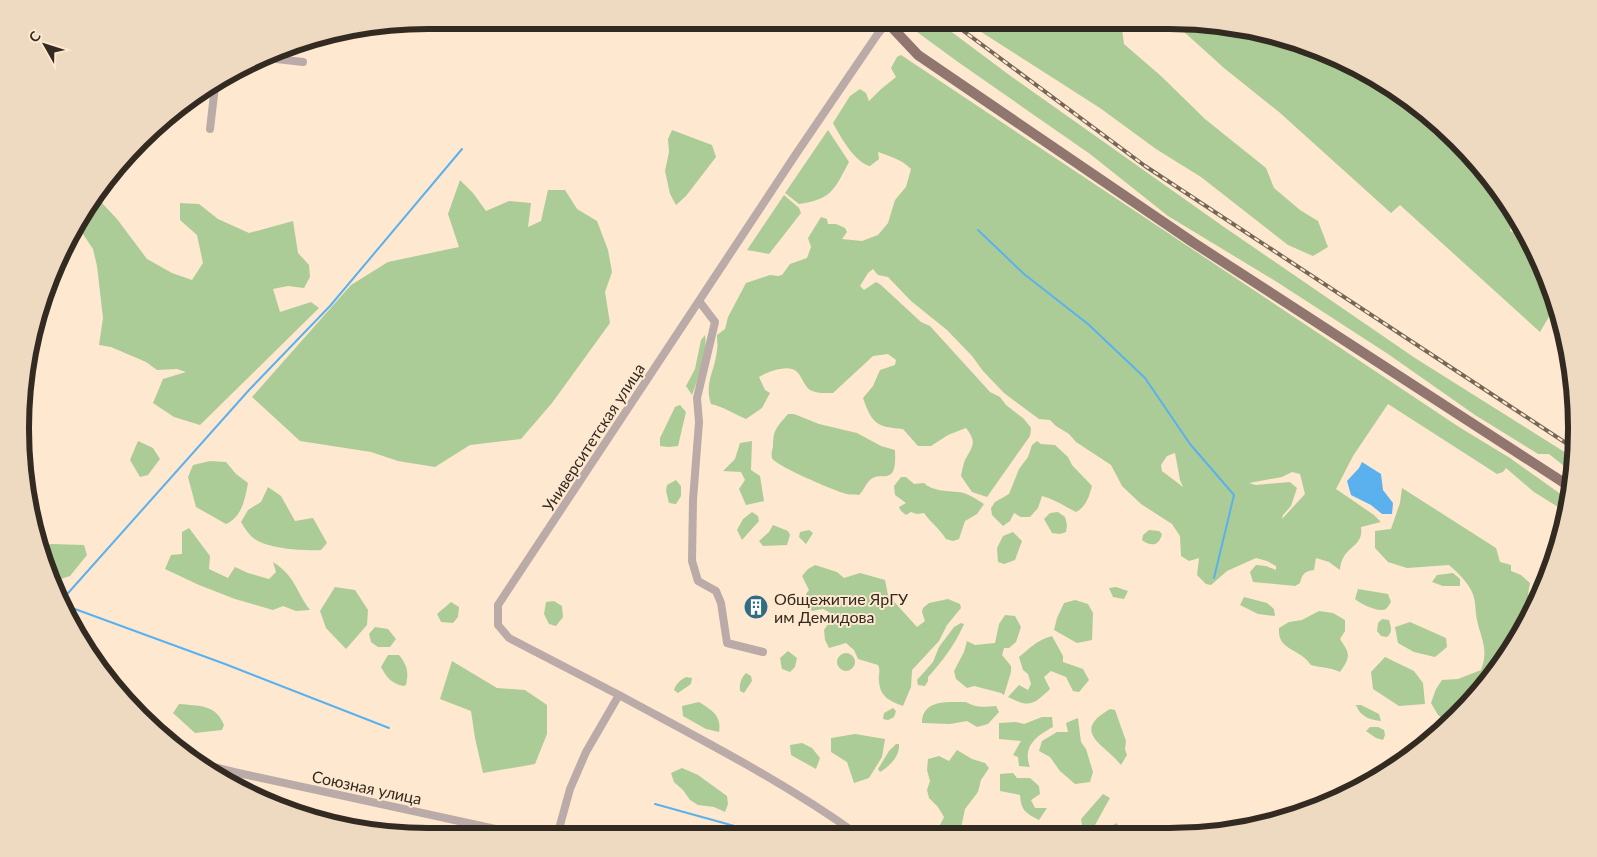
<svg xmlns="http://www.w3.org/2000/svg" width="1597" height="857" font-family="Lato,sans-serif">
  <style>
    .green { fill: #abcc97; fill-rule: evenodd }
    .water { fill: #5bb1ed }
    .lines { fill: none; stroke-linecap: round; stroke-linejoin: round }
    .stream { stroke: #5bb1ed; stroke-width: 2 }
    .minor { stroke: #bbaba8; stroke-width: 8 }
    .major { stroke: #917670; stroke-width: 10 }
    .rail-casing { stroke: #746758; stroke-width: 4 }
    .rail { stroke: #fee8cf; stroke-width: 2; stroke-dasharray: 5.5; stroke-linecap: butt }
    .labels { text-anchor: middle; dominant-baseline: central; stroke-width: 4; stroke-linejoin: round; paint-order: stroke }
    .street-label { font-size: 16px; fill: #332b21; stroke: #fee8cf }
    .poi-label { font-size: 16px; fill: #332b21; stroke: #fee8cf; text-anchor: start }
    .rim { fill: none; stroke: #332b21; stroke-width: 6 }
  </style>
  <rect width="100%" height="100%" fill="#fee8cf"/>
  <!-- green -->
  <path class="green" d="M902 21H937L1012 77 1224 227 1415 358 1574 458V474L1549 454H1538L1475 415 1388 354 1277 282 1168 216 1090 154 958 62Z
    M964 21H1112L1122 29 1124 44 1161 76 1205 119 1266 168 1274 188 1300 210 1318 221 1328 247 1313 256 1288 245 1201 177 1156 149 1100 108Z
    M1172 21H1195L1275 34 1372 75 1438 121 1492 180 1514 214 1510 231 1530 239 1535 248 1556 305 1540 332 1400 205 1391 213 1279 112 1224 68Z
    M901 55 1459 427 1510 458 1569 500 1566 512 1534 492 1506 468 1503 472 1497 474 1388 404 1353 456 1336 489 1374 515 1381 522 1361 527C1364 549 1342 544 1340 570L1329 562 1316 558 1314 570C1305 571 1302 574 1300 583L1295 586 1253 582 1250 572 1256 565 1266 566 1276 570V566L1267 561 1256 558 1227 571 1211 585 1206 584 1197 575 1199 558 1189 561 1181 556 1180 536 1172 524 1141 504 1122 486 1111 465 1076 442 1069 434 1056 426 1050 420 1039 419 1004 393 983 371 972 356 947 330 911 301 888 277 878 275 873 269 868 273 860 286 864 290 876 282 881 285 921 322 930 326 990 392 1000 397 1006 405 1024 419 1031 428 1030 436 987 497 972 492 961 476C962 471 963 465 965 460 973 446 977 442 966 428L948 435 931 446H918L903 429C877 427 872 424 863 398L873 386 880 370 895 365 896 360 888 354 873 356 833 393C826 393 817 394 810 390 804 386 802 376 796 371 788 364 767 372 759 377L765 390 770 393 762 408 746 419C734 414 724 407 711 404 704 383 715 371 717 350 718 345 717 340 717 335L725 329 728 317 746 283 770 275 778 276 782 275 790 264 807 258 811 247 808 238 821 217 827 219 828 224H836L845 228 847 232 842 239 862 241 878 235 888 223 895 200 906 187 911 169C901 159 891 157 878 152L879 159 870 166C855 163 840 136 833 123L850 96 860 89 866 93 869 101 880 90 896 77 891 68 897 57ZM1175 453 1180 480 1183 487 1162 471 1161 465 1167 456ZM1292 472 1300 474 1305 494 1282 519 1283 515 1291 506 1297 488 1290 482 1256 485 1249 483 1282 477Z
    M672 130 712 145 716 157 686 196 676 205 670 194 665 171 669 152 668 139Z
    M828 130 849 162C834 190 832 199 799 204L785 193Z
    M460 180 473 193 486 211 509 201 531 203 528 227 541 221 548 190H565L577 209 597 221 608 250 612 272 605 292 610 323 552 403 521 439 470 445 435 467 398 461 371 452 300 441 252 397 351 285 388 262 459 247 448 214Z
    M784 195 799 208 801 213 769 254 747 250Z
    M89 202H101L117 219 147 259 172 273 192 280 203 263 197 235 180 220V203L199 204 218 219 249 233 293 221 298 253 309 265 310 277 304 288 288 286 273 289 280 312 311 302 319 308 200 425 174 417 153 403 163 379 186 372 177 369 157 370 146 362 111 347 99 345 103 318 97 266 93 249 83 234 82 216Z
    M705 335C708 352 698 379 692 395L686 386 695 369 701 340Z
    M680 405 686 412 678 446 669 447 660 446V438L675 407Z
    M788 414H794L819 424 857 433 881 446 895 450C895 458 897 474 887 476 881 477 877 475 871 479 866 483 864 490 859 495 855 494 851 495 847 494 837 492 774 465 772 458 771 455 772 450 773 447 773 429 777 427 788 414Z
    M138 441 153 448 160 459 148 475 140 477 130 460Z
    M752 441 751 470 760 476 764 501 746 505 739 489 745 480 741 472 723 471 735 459 740 443Z
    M1037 441 1041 444 1055 445 1068 457 1072 465 1092 486C1089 497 1086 507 1076 512 1064 506 1054 499 1042 496L1038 508 1030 517H1021L1014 513 1010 521 1003 526 992 515 991 508 995 502 1009 494 1019 469 1028 457 1032 445Z
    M210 461 226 462 236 474 248 483C245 499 242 517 226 524L196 507 188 477 193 465Z
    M901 477H906L914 484 924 483C932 491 947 491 958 492 968 493 976 499 984 504L977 514 965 521 959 539 953 541 946 539C940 529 931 523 924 513L917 514 911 512 906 515 901 511 899 507 906 503 895 495 894 486Z
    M676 480 681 486V496L676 504 669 503 666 491 667 485Z
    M268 487 281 496 295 521 313 518 327 543 321 550C303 551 264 549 251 536 247 532 244 527 241 522L248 510 261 502Z
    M1402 488 1496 548 1500 562 1511 565V571L1521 575 1530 583C1526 600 1529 617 1522 632L1475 698 1448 722 1438 715 1431 703 1436 689 1442 680 1458 679 1481 670C1489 649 1481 639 1477 620 1475 611 1476 600 1472 592 1467 581 1458 573 1449 565L1407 568 1388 562 1375 548V531L1391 529 1400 503Z
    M752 512 758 516 759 521 742 540 737 530 743 519Z
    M1058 512 1065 517 1067 525 1066 532 1060 534 1052 533 1044 519 1050 513Z
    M773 525 788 531 790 535 787 545 763 546 759 541 769 532Z
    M189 528 210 556 209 569 228 578 235 567 248 573 269 579 276 572 273 562C296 577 295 590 310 610L296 611 283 606 273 610 235 599 199 585 165 569 171 555 182 554V532Z
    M809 530 813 533 806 544 799 537 800 532Z
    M1149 530 1159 531 1162 534C1159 546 1151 547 1142 540L1143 535Z
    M1013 532 1022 541 1015 560 1004 564 998 562 997 548 1003 536Z
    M51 544 84 545 87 555 70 576 51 582 42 547Z
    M815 565 837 572 844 578 860 573 885 580 888 595 917 627 925 621 922 612 923 608 929 603 948 599 960 604 961 608 947 625 939 641 912 670 911 687 903 706C890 701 880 697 879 681 878 675 881 671 878 665L858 659 854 650 846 643 829 648 825 640 824 630 831 620 832 614 823 609 812 611 806 604V594L809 590 802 576 808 569Z
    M1453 573 1460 579V586H1443L1432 582 1437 575Z
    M335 587 355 590 368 610 367 625 346 649 326 628 320 611Z
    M1116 587 1128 591 1124 599 1113 597 1109 588Z
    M1358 589 1388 594 1391 602C1390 604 1387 608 1386 609 1378 613 1361 604 1355 599Z
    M1244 597 1267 603 1274 609 1275 616 1258 614 1240 605Z
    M1075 600 1088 604 1093 613 1092 640 1077 643 1054 630 1057 618 1064 603Z
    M554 601 562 606 563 617 556 626 549 624 544 614 546 602Z
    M451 602 459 607 458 617 453 623 441 622 437 614Z
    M1319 611 1333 613 1345 620V631L1340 639C1350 654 1351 656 1340 672 1330 667 1322 668 1311 665 1300 648 1277 651 1279 628L1289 622 1302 620Z
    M1005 615 1015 616 1021 627 1016 642 1009 648H1004L1002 655 1011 666V672L1004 695 1001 693 974 686 967 688 956 679 954 671 964 652 967 641 975 645 995 643 999 624Z
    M1382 619 1389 620C1391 627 1393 632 1387 637L1381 636 1377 631 1378 623Z
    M1410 622 1446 638 1447 647 1435 657 1414 652 1398 643 1395 627Z
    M961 623 964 624C956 643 942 662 928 677V681L925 686 918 685 917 680 933 662 939 647 954 627Z
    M375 627 388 629 396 639 390 647H378L371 642 369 634Z
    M1052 636 1063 656V662L1083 669 1089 680 1079 692 1073 691 1066 677 1051 671 1044 677 1050 689C1033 705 1030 708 1008 697L1019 685 1028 690 1031 684 1028 674 1023 670 1019 657C1030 648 1037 640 1052 636Z
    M788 651 797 658 795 667 790 672 782 669 780 658Z
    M837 662a9 9 0 1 1 18 0a9 9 0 1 1-18 0Z
    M388 655H399C407 665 409 672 406 685L403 686C391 683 387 678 381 667Z
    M1385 657 1414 671 1423 683 1425 704 1399 706 1373 689 1371 672Z
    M452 661 497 688 525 690 547 705V734L535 764 483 773 475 738 471 711 440 699Z
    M746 673 751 676 752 681 744 693 740 691C739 684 741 678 746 673Z
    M686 677 692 678 691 684 678 693 674 690C676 684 680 680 686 677Z
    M699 702C711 710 722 715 719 732L706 729 683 716 682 706Z
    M966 702C976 708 984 707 996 706L999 712 988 724 977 727 967 721 950 724 922 723C922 699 948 702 966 702Z
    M179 704C199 706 216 704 224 725L222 730 195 733 173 713Z
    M1356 705H1361L1379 714 1381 721C1371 720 1360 717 1356 705Z
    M893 708 896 711 894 717 888 720 883 719 884 713Z
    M1110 709 1115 710 1126 741 1125 749 1127 755 1121 765C1104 744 1070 732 1110 709Z
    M1042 717H1052L1053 727C1036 736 1022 747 1030 767L1019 766 1018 757 1013 755 1021 741 999 739V723L1016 722 1024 724Z
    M1078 718 1081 742 1086 749 1093 772 1090 782 1075 784 1060 771 1050 757 1039 751 1042 741 1057 732H1068L1066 723Z
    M1370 727H1378L1384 730 1385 735 1383 740 1376 738 1366 731Z
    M855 734 885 739 882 757 869 778 854 783 847 762 831 752V738Z
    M802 743 812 748 820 758 816 769 791 755 790 745Z
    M896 744H899C900 756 890 766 880 772L878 769 889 751Z
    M957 750 972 759 985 763 989 768 981 780 978 792 965 809 960 833 959 834H938V829L944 817 938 807 929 798 927 790 930 781 927 770 928 759 939 756 949 761Z
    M682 768 698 775 727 796 728 804 725 812 714 807 698 805 690 800 683 790 674 782 671 773Z
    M1013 773 1017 778H1030L1039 786 1040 794 1031 800 1035 808H1047L1039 820C1026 813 1021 811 1020 795L1000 791V774Z
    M1103 794 1110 798 1095 825 1087 827 1082 825 1081 819Z
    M1117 823 1120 831 1119 834H1107V832L1111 826Z"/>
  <!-- water -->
  <path class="water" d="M1362 462 1381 474 1383 490 1393 503 1392 514H1382L1371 505 1351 495 1347 481 1359 468Z"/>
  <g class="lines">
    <!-- stream -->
    <path class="stream" d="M978 230 1024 274 1088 324 1145 378 1190 444 1234 495 1214 578
      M61 601 249 390 330 306 462 149
      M64 605 225 664 389 728
      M655 804 738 827 758 835"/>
    <!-- minor -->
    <path class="minor" d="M267 58 303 62
      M210 129 215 86
      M699 301 715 322 697 398 699 422 693 500 692 561 698 581 716 591 721 603 727 643 763 652
      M619 695C700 739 783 781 858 835
      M202 764 234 772 528 836
      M557 836 570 789 586 752 619 695 509 638 498 625V605L796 154 877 35 887 23"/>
    <!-- major -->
    <path class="major" d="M886 21 918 55 1194 243 1572 488"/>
    <defs>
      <path id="rail" d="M950 21 1145 166 1575 449"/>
    </defs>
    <!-- rail casing -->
    <use href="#rail" class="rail-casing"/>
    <!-- rail -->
    <use href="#rail" class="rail"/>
  </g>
  <!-- icons -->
  <defs>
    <symbol id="building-disc" viewBox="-11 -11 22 22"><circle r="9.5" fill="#306d83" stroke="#fee8cf"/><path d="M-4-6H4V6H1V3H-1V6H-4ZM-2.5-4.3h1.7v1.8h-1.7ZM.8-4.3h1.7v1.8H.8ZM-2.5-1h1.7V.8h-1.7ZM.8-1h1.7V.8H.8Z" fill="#fff"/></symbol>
  </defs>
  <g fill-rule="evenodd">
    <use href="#building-disc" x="742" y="593" width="28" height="28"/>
  </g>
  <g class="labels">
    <!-- street labels -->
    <g class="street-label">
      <text transform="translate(593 437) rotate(-57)">Университетская улица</text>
      <text transform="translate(367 787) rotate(12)">Союзная улица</text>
    </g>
    <!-- poi labels -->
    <g class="poi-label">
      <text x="774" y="598">Общежитие ЯрГУ<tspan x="774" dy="18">им Демидова</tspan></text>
    </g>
  </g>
  <!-- crop -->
  <path d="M0 0H1597V857H0ZM428 29H1169A399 399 0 0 1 1568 428V429A399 399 0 0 1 1169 828H428A399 399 0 0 1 29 429V428A399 399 0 0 1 428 29Z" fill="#eed9c1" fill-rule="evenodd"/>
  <path class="rim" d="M428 29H1169A399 399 0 0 1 1568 428V429A399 399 0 0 1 1169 828H428A399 399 0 0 1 29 429V428A399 399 0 0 1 428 29Z"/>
  <!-- north arrow -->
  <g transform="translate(45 45) rotate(309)" stroke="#fee8cf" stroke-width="4" paint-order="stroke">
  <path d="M0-4L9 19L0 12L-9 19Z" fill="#332b21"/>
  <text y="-8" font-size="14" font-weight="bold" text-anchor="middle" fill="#332b21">С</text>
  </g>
</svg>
